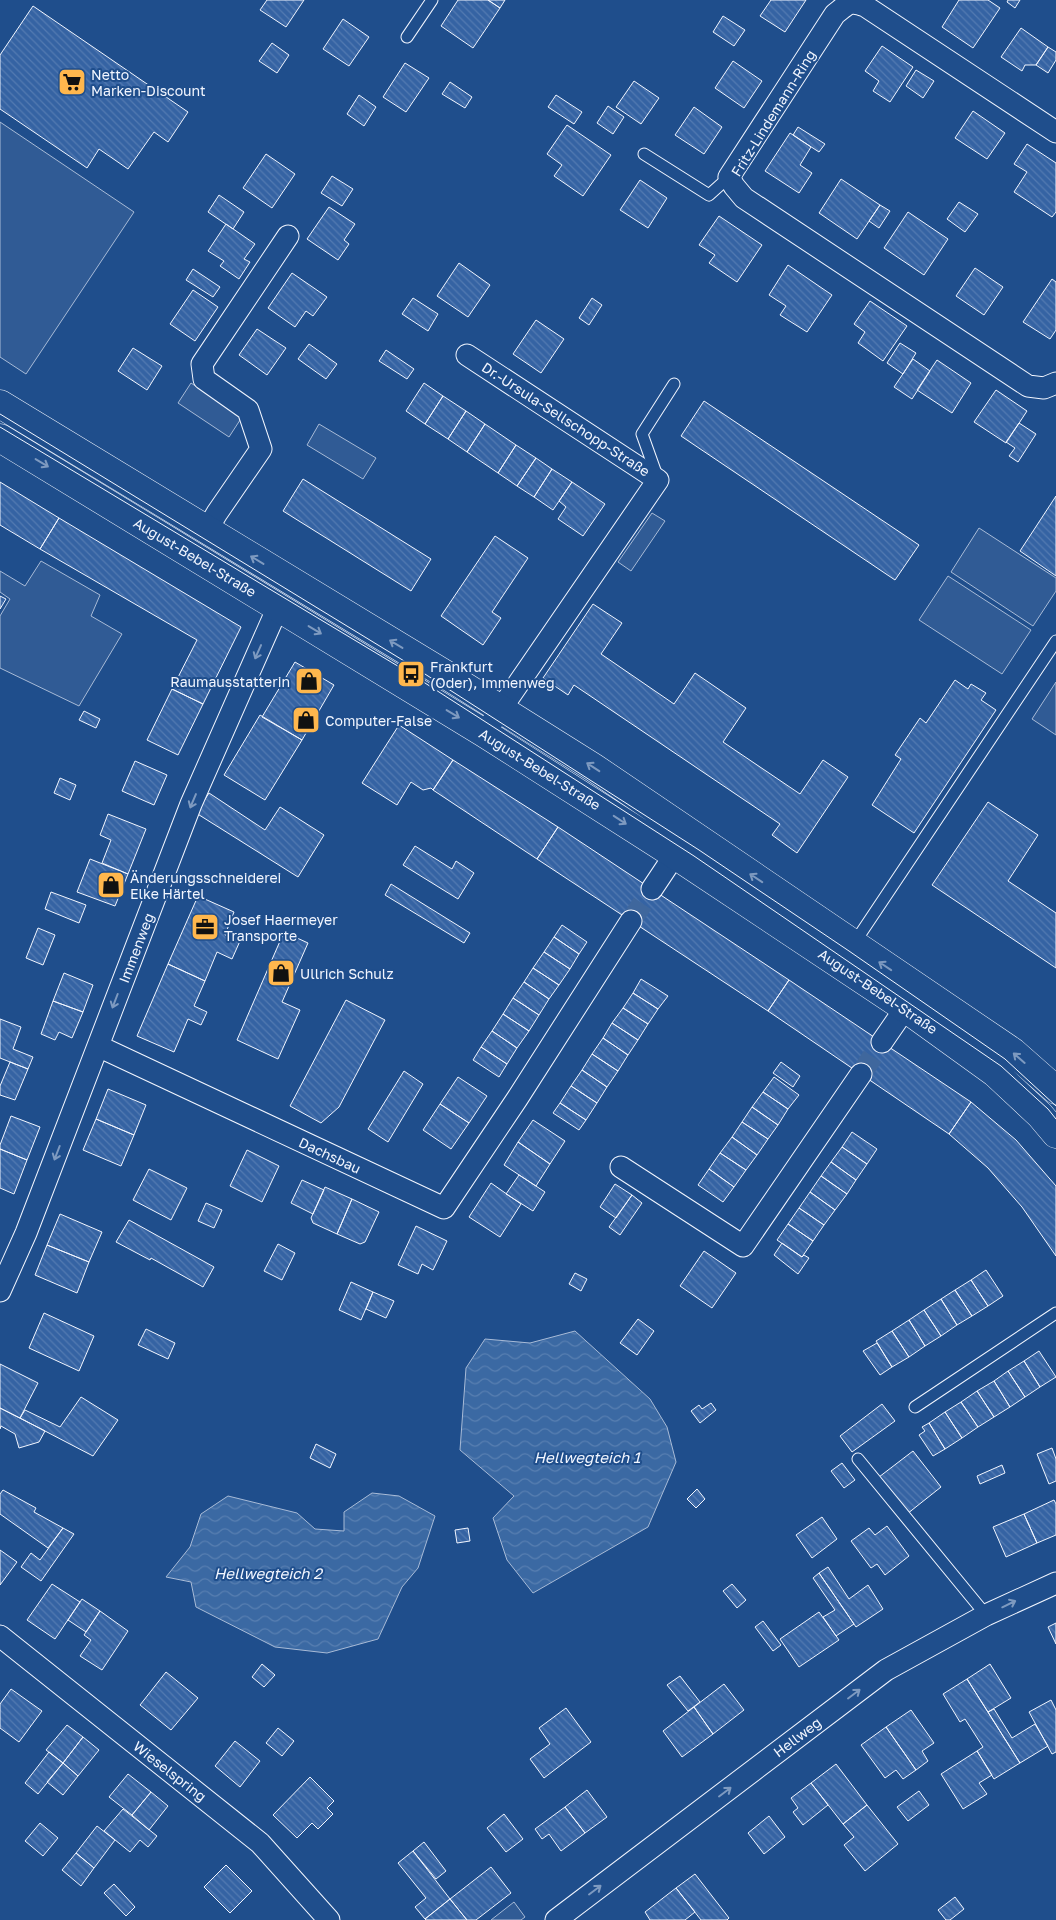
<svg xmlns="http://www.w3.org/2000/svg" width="1056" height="1920" font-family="'Golos Text',sans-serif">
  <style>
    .parking { fill: #305b95; stroke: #a8bbd7 }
    .water { fill: url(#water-waves); stroke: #a8bbd7 }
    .building { fill: url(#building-back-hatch); stroke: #f2f6ff }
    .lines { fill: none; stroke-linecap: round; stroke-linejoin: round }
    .minor-tunnel { stroke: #3f679d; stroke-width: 21; stroke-dasharray: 21 11; stroke-linecap: butt }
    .service-casing { stroke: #f2f6ff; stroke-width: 13 }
    .minor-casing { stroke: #f2f6ff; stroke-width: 23 }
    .tertiary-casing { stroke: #f2f6ff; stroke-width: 29 }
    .service { stroke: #1f4e8c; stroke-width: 11 }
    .minor { stroke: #1f4e8c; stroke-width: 21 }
    .tertiary { stroke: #1f4e8c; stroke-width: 28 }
    .tram { stroke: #f2f6ff; stroke-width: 1 }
    .oneway { stroke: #7e9ac0 }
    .labels { text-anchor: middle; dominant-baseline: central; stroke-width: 4; stroke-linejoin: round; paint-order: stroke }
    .poi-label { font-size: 14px; fill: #f2f6ff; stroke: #1f4e8c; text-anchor: start }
    .street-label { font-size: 14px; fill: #f2f6ff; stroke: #1f4e8c }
    .water-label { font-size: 15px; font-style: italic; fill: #f2f6ff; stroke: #1f4e8c }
  </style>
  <defs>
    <pattern id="water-waves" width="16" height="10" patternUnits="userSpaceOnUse" patternTransform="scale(1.25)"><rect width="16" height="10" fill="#3b69a3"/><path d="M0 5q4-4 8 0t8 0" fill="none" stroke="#587fb1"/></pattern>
    <pattern id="building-back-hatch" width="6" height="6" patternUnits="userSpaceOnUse" patternTransform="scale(1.25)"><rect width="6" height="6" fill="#3563a3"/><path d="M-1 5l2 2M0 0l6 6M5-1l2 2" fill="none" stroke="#537ab1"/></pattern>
  </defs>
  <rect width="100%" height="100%" fill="#1f4e8c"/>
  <!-- parking -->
  <path class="parking" d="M0 122 134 212 26 374 0 357Z
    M191 383 242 417 229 437 178 403Z
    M319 424 376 458 363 479 307 445Z
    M652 513 665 521 631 571 618 562Z
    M979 528 1056 578V591L1033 626 951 572Z
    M41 561 100 595 91 616 122 634 79 706 0 668V616L10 599 0 592V571L25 586Z
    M948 576 1031 630 1002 674 919 620Z
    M1056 682V735L1032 719Z
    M514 1902 525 1917 521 1920H491Z"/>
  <!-- water -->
  <path class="water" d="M575 1331 650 1399 667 1427 676 1462 648 1527 533 1593 507 1560 493 1518 514 1496 460 1450 466 1368 485 1339 530 1343Z
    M372 1493 399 1496 435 1516 418 1568 402 1587 378 1639 327 1653 275 1647 196 1607 191 1582 166 1577 190 1547 201 1514 228 1496 297 1513 315 1529 344 1531V1512Z"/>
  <!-- building -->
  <path class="building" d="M267 0H304L286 27 260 10Z
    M458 0H488L500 8 473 48 441 26Z
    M488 0H505L500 8Z
    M771 0H806L785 32 760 16Z
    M959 0H988L1000 8 973 48 942 27Z
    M1008 0H1020L1015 8 1007 2Z
    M33 6 188 112 168 142 154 132 128 169 99 149 87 168 0 109V55Z
    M723 16 745 30 734 46 713 32Z
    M343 19 369 37 349 66 323 49Z
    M1021 28 1048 47 1036 65H1025L1022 71 1001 57Z
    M272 43 289 55 277 73 259 61Z
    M882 46 913 67 890 102 873 91 879 81 865 71Z
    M1048 47 1056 52V60L1048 73 1036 65Z
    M733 61 762 81 744 108 715 88Z
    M405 63 429 78 406 112 383 97Z
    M916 70 934 81 923 98 906 86Z
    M634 81 659 98 641 124 616 107Z
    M450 82 472 97 465 108 442 94Z
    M359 95 376 107 364 126 347 114Z
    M556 95 582 112 574 124 548 107Z
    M608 106 624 117 613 134 597 123Z
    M694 107 722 127 704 154 675 135Z
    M973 111 1005 133 987 159 955 138Z
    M567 125 611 155 583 196 554 176 562 165 547 154Z
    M798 127 825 144 819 152 793 135Z
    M790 133 811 147 800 165 812 173 799 193 765 171Z
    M1027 144 1056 163V212L1052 217 1014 192 1027 172 1014 164Z
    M266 154 295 174 272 208 243 188Z
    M332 176 353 189 342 206 321 193Z
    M841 179 880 205 857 239 819 213Z
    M640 180 667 198 648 228 620 210Z
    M219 195 244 212 233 229 208 212Z
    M959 202 978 214 965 232 947 219Z
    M880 205 890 211 879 228 869 221Z
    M329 207 355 224 344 240 349 244 338 260 307 239Z
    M908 212 948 239 924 275 884 248Z
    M719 216 762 245 737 282 709 263 715 255 699 245Z
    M226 224 255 244 244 259 250 262 239 279 220 266 224 261 208 251Z
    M459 263 490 285 468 317 437 296Z
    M788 265 832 295 807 332 780 315 786 306 769 295Z
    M975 268 1003 287 984 315 956 296Z
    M193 269 220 287 213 297 186 280Z
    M292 273 327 297 313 316 306 311 295 327 268 308Z
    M1052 279 1056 282V330L1050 339 1023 322Z
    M193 290 218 307 195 341 170 324Z
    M413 298 438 314 428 331 402 314Z
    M592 298 602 305 589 325 579 318Z
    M870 301 907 326 883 361 858 343 865 332 854 324Z
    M536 320 564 339 541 373 513 354Z
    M257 329 286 348 267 375 239 355Z
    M900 343 916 353 903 374 887 363Z
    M309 344 337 364 326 379 298 359Z
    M133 348 162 366 147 390 118 371Z
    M386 350 414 369 407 379 379 361Z
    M913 359 930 371 912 399 894 387Z
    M937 360 971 383 952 413 917 390Z
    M424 383 443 396 425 424 406 411Z
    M996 390 1027 411 1006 443 974 422Z
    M443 396 466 411 448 439 425 424Z
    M704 401 919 545 895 580 681 436Z
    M466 411 485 424 467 452 448 439Z
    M1019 423 1036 434 1018 462 1009 456 1015 448 1006 442Z
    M485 424 516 445 498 473 467 452Z
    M516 445 536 458 517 486 498 473Z
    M536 458 552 469 534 497 517 486Z
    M552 469 572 482 553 510 534 497Z
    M303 479 431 559 411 591 283 511Z
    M0 482 59 518 40 549 0 525Z
    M572 482 605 504 583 536 558 519 566 507 559 501Z
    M1056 496V576L1020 551Z
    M59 518 241 627 203 704 172 689 197 640 40 549Z
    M495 536 528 558 492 612 501 618 483 645 441 616Z
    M0 596 6 599 0 609Z
    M593 604 622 623 601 654 674 704 695 673 746 708 723 742 800 794 823 760 848 777 797 853 772 835 780 824 574 685 568 695 543 678Z
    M295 662 334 685 302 740 262 717Z
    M955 680 968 689 971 684 986 693 981 700 996 710 914 833 872 805 901 759 895 755 920 718 926 723Z
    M172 689 203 704 178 755 147 740Z
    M84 711 100 719 96 728 79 720Z
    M260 715 302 740 265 800 224 775Z
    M399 725 453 760 433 790 431 788 423 790 411 782 397 805 362 783Z
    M453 760 558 827 537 859 433 790Z
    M135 761 167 775 154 805 122 791Z
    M60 778 76 785 70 800 54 793Z
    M209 793 265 830 280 807 324 835 298 877 196 813Z
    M988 802 1038 835 1008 881 1056 913V968L932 885Z
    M108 814 146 829 128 874 102 863 111 840 100 835Z
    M558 827 789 980 768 1011 537 859Z
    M415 846 452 869 456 861 474 873 458 899 403 865Z
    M90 859 128 874 115 906 77 892Z
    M391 884 470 933 464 943 385 895Z
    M51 892 86 905 79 923 45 909Z
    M198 896 234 912 225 935 240 941 232 959 217 952 205 981 168 964Z
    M562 925 587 942 579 954 554 937Z
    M38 928 55 935 43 965 26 958Z
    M284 932 308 943 282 1002 300 1010 278 1059 237 1040Z
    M554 937 579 954 570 969 544 952Z
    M544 952 570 969 559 985 533 968Z
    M168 964 205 981 194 1006 207 1012 201 1025 188 1019 174 1052 137 1036Z
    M533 968 559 985 549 999 524 982Z
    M64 973 93 985 83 1012 53 1001Z
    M641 979 668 996 658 1009 633 993Z
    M789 980 971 1102 949 1134 768 1011Z
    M524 982 549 999 539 1015 513 998Z
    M633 993 658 1009 648 1024 623 1008Z
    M513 998 539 1015 529 1031 503 1014Z
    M346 1000 385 1020 339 1107 321 1123 290 1106Z
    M53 1001 83 1012 72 1038 59 1032 55 1040 41 1034Z
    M623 1008 648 1024 638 1040 612 1023Z
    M503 1014 529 1031 517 1048 492 1031Z
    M0 1019 21 1027 13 1049 33 1057 28 1069 0 1058Z
    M612 1023 638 1040 628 1055 603 1038Z
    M492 1031 517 1048 507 1064 481 1047Z
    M603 1038 628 1055 618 1071 592 1054Z
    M481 1047 507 1064 499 1077 473 1060Z
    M592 1054 618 1071 607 1087 582 1070Z
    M10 1062 28 1069 15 1100 0 1095V1086Z
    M781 1062 800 1076 793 1087 773 1073Z
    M582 1070 607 1087 597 1103 571 1086Z
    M404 1071 423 1084 388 1142 368 1129Z
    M458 1077 487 1096 469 1123 440 1104Z
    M774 1077 799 1095 788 1109 763 1092Z
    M571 1086 597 1103 586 1120 560 1103Z
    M108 1089 146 1105 134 1135 96 1119Z
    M763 1092 788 1109 778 1125 752 1107Z
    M971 1102 1016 1140 1056 1186V1256L1022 1207 988 1168 949 1134Z
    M560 1103 586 1120 579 1130 553 1113Z
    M440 1104 469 1123 451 1149 423 1130Z
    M752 1107 778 1125 768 1139 742 1122Z
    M11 1116 40 1127 27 1160 0 1149V1145Z
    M96 1119 134 1135 121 1166 83 1150Z
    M533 1120 565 1141 550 1164 518 1142Z
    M742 1122 768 1139 757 1155 732 1137Z
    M852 1132 877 1149 867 1164 842 1147Z
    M732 1137 757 1155 746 1170 720 1153Z
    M518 1142 550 1164 536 1186 504 1165Z
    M842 1147 867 1164 856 1180 831 1162Z
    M0 1149 27 1160 14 1194 0 1188Z
    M247 1150 279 1166 262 1202 230 1186Z
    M720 1153 746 1170 734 1187 709 1169Z
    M831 1162 856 1180 847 1194 821 1176Z
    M149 1169 187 1188 171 1220 133 1200Z
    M709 1169 734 1187 723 1202 698 1185Z
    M519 1175 545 1192 533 1211 506 1194Z
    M821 1176 847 1194 835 1210 810 1192Z
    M302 1180 324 1190 313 1214 291 1203Z
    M491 1183 521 1204 500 1237 469 1217Z
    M615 1184 632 1195 616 1218 600 1207Z
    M325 1187 352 1199 337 1234 313 1223 311 1218Z
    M810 1192 835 1210 824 1225 799 1208Z
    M632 1195 642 1203 620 1235 609 1227Z
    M352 1199 379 1212 365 1242 360 1244 337 1234Z
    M206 1203 222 1210 214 1228 198 1221Z
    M799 1208 824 1225 813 1241 788 1224Z
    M60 1214 102 1232 89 1262 47 1245Z
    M129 1220 214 1267 203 1287 151 1258 150 1260 116 1242Z
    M788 1224 813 1241 802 1257 777 1240Z
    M416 1226 447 1241 433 1270 422 1264 418 1274 398 1265Z
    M782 1243 802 1257 804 1255 809 1258 798 1274 774 1255Z
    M278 1244 295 1253 282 1280 264 1271Z
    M47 1245 89 1262 77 1293 35 1275Z
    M704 1251 736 1273 712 1308 680 1286Z
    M986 1270 1003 1296 988 1306 971 1280Z
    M575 1273 587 1279 581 1291 569 1284Z
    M971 1280 988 1306 972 1316 955 1290Z
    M351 1282 373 1292 361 1320 339 1310Z
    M955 1290 972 1316 957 1325 941 1299Z
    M373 1292 394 1301 386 1318 366 1309Z
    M941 1299 957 1325 941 1336 924 1310Z
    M924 1310 941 1336 925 1346 909 1320Z
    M44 1313 94 1336 79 1371 29 1348Z
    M638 1319 654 1331 637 1355 620 1343Z
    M909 1320 925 1346 909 1357 892 1331Z
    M146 1329 175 1343 168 1359 138 1345Z
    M892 1331 909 1357 892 1367 876 1341Z
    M877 1343 892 1367 880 1375 863 1351Z
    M1039 1351 1056 1377 1040 1387 1024 1361Z
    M1024 1361 1040 1387 1025 1397 1008 1371Z
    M0 1364 38 1383 20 1418 0 1408Z
    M1008 1371 1025 1397 1010 1407 994 1381Z
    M994 1381 1010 1407 994 1417 977 1391Z
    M977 1391 994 1417 978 1427 961 1402Z
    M81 1397 118 1420 93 1456 20 1418 25 1410 60 1427Z
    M961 1402 978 1427 962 1438 945 1412Z
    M711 1403 716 1410 700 1423 691 1411 699 1405 702 1409Z
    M882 1404 895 1421 852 1452 840 1436Z
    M0 1408 45 1431 39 1442 19 1448 15 1434 1 1426 0 1429Z
    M945 1412 962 1438 945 1449 929 1423Z
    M929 1423 945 1449 933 1456 919 1435 925 1431 922 1427Z
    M316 1444 336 1454 330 1468 310 1458Z
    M1052 1448 1056 1459V1481L1049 1484 1037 1454Z
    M913 1451 941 1487 907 1514 879 1477Z
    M842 1463 855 1480 844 1488 831 1471Z
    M1002 1465 1005 1473 980 1484 977 1476Z
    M697 1489 705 1499 696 1508 687 1499Z
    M3 1490 36 1508 34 1512 63 1528 48 1548 0 1514V1494Z
    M1054 1500 1056 1504V1535L1037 1543 1024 1514Z
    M1024 1514 1037 1543 1006 1557 993 1527Z
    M822 1517 837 1539 812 1558 796 1535Z
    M887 1526 909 1556 885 1575 877 1564 871 1568 851 1541 869 1528 875 1535Z
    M63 1528 74 1534 41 1581 21 1567 31 1553 40 1560Z
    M468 1528 470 1541 457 1543 455 1530Z
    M0 1550 17 1562 0 1585Z
    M828 1567 849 1599 868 1585 883 1609 856 1627 819 1573Z
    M819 1573 854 1624 836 1636 823 1617 835 1610 813 1578Z
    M52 1584 80 1602 55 1639 27 1620Z
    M732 1584 746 1600 737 1608 723 1591Z
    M82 1599 100 1611 86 1632 68 1620Z
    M100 1611 128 1631 102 1670 80 1656 91 1640 84 1635Z
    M819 1612 839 1640 799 1667 780 1639Z
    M763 1621 781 1645 773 1651 755 1627Z
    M1056 1623V1644L1048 1627Z
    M262 1664 275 1675 264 1687 252 1677Z
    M990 1664 1011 1698 988 1712 967 1679Z
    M166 1672 198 1698 171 1730 140 1705Z
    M680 1676 700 1702 688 1711 667 1685Z
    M967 1679 1020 1763 994 1779 977 1751 983 1747 965 1719 960 1722 943 1694Z
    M724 1684 744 1710 713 1734 694 1707Z
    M11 1689 42 1711 19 1742 0 1728V1704Z
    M1051 1700 1056 1710V1752L1052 1754 1029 1712Z
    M694 1707 713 1734 682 1757 663 1731Z
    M566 1708 591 1742 544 1778 530 1759 550 1744 539 1728Z
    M994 1709 1012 1738 1035 1724 1048 1746 1020 1763 988 1712Z
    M911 1710 934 1743 922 1751 928 1761 916 1770 886 1727Z
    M67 1725 83 1737 63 1763 46 1750Z
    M886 1727 916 1770 903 1779 896 1770 885 1778 861 1745Z
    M278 1728 294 1741 282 1756 266 1743Z
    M83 1737 99 1750 78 1776 63 1763Z
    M235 1741 260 1761 240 1787 215 1766Z
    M977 1751 992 1775 979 1783 987 1794 963 1809 941 1774Z
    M49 1752 63 1763 38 1794 25 1783Z
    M63 1763 78 1776 63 1795 47 1782Z
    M836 1764 867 1805 843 1824 811 1783Z
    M128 1774 151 1792 132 1815 109 1797Z
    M310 1777 334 1801 327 1808 333 1814 318 1829 312 1823 297 1838 273 1815Z
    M811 1783 828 1805 803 1825 793 1812 798 1808 791 1798Z
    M587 1790 607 1817 585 1833 565 1807Z
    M919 1791 929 1805 908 1821 897 1807Z
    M151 1792 168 1806 149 1830 132 1815Z
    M867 1805 898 1844 865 1871 844 1845 854 1837 843 1824Z
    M565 1807 585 1833 561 1851 549 1834 542 1839 535 1829Z
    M123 1809 157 1836 148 1847 140 1840 130 1852 104 1831Z
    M504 1814 523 1839 506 1852 487 1828Z
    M769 1816 785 1837 764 1854 748 1833Z
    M40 1823 58 1838 43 1856 25 1841Z
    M97 1826 115 1840 94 1868 76 1853Z
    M424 1842 446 1871 436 1879 413 1851Z
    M413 1851 450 1899 425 1919 415 1907 426 1898 398 1863Z
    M76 1853 94 1868 81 1886 62 1870Z
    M226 1865 252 1891 230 1913 204 1887Z
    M491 1867 511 1893 476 1920H467L450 1899Z
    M695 1874 729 1918 727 1920H701L676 1888Z
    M114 1884 135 1907 126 1916 104 1893Z
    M676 1888 695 1912 685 1920H650L645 1912Z
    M955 1897 964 1909 950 1920H946L938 1910Z
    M450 1899 467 1920H426L425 1919Z"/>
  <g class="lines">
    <!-- minor-tunnel -->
    <path class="minor-tunnel" d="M631 921 652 889
      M861 1074 882 1042"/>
    <defs>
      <path id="service" d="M407 37 432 0
        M644 154 709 195 729 177
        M657 476 642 434 674 384
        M853 945 1056 641
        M915 1407 1056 1313
        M858 1459 986 1615"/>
      <path id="minor" d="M1056 132 865 6C849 0 848 4 835 14L729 177 734 186 744 198 1028 386 1044 388 1056 383
        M467 355 658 480 492 722
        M207 530 217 513 261 449 248 410 204 379 202 364 288 236
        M652 889 682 844
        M882 1042 913 997
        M98 1046 444 1208 517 1099 631 921
        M621 1167 743 1246 861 1074
        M0 1291 26 1233 191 804 278 607
        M0 1636 260 1843 329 1920
        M556 1920 886 1670 986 1615 1056 1583"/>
      <path id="tertiary" d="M0 404 448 676 593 767 1013 1052 1056 1090
        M0 438 484 733 675 855 905 1008 995 1073 1040 1115 1056 1134"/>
    </defs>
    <!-- service casing -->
    <use href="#service" class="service-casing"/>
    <!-- minor casing -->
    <use href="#minor" class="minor-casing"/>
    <!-- tertiary casing -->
    <use href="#tertiary" class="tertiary-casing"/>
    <!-- service -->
    <use href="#service" class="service"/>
    <!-- minor -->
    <use href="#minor" class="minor"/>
    <!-- tertiary -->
    <use href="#tertiary" class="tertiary"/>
    <!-- tram -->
    <path class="tram" d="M0 414 414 667 699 850 849 951 1005 1059 1056 1106
      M0 427 411 674 694 856 1001 1066 1048 1109 1056 1119"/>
  </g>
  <!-- one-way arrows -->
  <defs><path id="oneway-shaft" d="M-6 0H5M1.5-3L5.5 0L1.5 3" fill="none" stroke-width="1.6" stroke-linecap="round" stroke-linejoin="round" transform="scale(1.25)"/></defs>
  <g class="oneway">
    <use href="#oneway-shaft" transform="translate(42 463) rotate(31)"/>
    <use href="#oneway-shaft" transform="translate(257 560) rotate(-149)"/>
    <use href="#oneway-shaft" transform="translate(315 630) rotate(31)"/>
    <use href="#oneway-shaft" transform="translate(396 644) rotate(-149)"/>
    <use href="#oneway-shaft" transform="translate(258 652) rotate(114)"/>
    <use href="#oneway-shaft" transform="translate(453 714) rotate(31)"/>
    <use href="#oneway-shaft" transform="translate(593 767) rotate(-147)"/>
    <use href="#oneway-shaft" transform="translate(193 801) rotate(113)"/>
    <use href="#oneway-shaft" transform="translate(620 820) rotate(33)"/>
    <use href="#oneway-shaft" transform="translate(756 878) rotate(-146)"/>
    <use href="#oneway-shaft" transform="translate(885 966) rotate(-146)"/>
    <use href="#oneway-shaft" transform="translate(115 1001) rotate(111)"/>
    <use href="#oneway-shaft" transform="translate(1019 1058) rotate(-139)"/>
    <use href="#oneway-shaft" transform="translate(57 1153) rotate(111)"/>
    <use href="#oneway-shaft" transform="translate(1009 1604) rotate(-26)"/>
    <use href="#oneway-shaft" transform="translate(854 1694) rotate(-37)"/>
    <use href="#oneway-shaft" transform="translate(725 1792) rotate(-37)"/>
    <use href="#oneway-shaft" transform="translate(595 1890) rotate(-37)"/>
  </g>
  <!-- icons -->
  <defs>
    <symbol id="supermarket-square" viewBox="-11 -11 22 22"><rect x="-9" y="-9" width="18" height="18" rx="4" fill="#ffb74d" stroke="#1f4e8c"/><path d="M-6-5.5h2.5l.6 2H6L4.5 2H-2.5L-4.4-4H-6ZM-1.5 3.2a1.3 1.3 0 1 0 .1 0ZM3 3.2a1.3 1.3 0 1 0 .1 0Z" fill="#111"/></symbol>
    <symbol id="bus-square" viewBox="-11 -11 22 22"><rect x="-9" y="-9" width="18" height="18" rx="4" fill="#ffb74d" stroke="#1f4e8c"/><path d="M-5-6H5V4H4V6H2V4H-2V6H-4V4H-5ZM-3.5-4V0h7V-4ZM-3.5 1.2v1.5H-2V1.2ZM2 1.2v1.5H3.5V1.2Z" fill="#111"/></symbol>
    <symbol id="shop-square" viewBox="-11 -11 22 22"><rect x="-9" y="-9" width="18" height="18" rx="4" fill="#ffb74d" stroke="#1f4e8c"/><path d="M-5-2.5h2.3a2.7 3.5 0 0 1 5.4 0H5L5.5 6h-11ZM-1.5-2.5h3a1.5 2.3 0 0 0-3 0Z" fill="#111"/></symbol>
    <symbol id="office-square" viewBox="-11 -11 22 22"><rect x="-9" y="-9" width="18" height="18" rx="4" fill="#ffb74d" stroke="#1f4e8c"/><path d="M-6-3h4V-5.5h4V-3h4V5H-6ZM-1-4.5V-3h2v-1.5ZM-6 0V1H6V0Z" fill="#111"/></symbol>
  </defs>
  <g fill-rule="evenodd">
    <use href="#supermarket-square" x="56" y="66" width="32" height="32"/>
    <use href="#bus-square" x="395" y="658" width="32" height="32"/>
    <use href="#shop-square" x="293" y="665" width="32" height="32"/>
    <use href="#shop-square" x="290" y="704" width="32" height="32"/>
    <use href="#shop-square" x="95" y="869" width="32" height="32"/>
    <use href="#office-square" x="189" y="911" width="32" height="32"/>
    <use href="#shop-square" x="265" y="957" width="32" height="32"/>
  </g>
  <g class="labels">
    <!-- poi labels -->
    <g class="poi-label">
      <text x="91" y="74">Netto<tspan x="91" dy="16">Marken-Discount</tspan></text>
      <text x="430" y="666">Frankfurt<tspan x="430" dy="16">(Oder), Immenweg</tspan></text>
      <text x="290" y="681" text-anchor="end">Raumausstatterin</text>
      <text x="325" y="720">Computer-False</text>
      <text x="130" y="877">Änderungsschneiderei<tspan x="130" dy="16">Elke Härtel</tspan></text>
      <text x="224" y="919">Josef Haermeyer<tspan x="224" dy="16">Transporte</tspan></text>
      <text x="300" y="973">Ullrich Schulz</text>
    </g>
    <!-- street labels -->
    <g class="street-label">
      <text transform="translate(773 113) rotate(-58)">Fritz-Lindemann-Ring</text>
      <text transform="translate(566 419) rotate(33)">Dr.-Ursula-Sellschopp-Straße</text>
      <text transform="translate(195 557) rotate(31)">August-Bebel-Straße</text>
      <text transform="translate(540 769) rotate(32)">August-Bebel-Straße</text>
      <text transform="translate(136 948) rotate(-69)">Immenweg</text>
      <text transform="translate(878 991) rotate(34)">August-Bebel-Straße</text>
      <text transform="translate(330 1155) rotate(25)">Dachsbau</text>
      <text transform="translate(797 1737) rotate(-37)">Hellweg</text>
      <text transform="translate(170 1771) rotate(38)">Wieselspring</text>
    </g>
    <!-- water labels -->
    <g class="water-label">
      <text x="587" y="1457">Hellwegteich 1</text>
      <text x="268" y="1573">Hellwegteich 2</text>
    </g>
  </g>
</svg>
